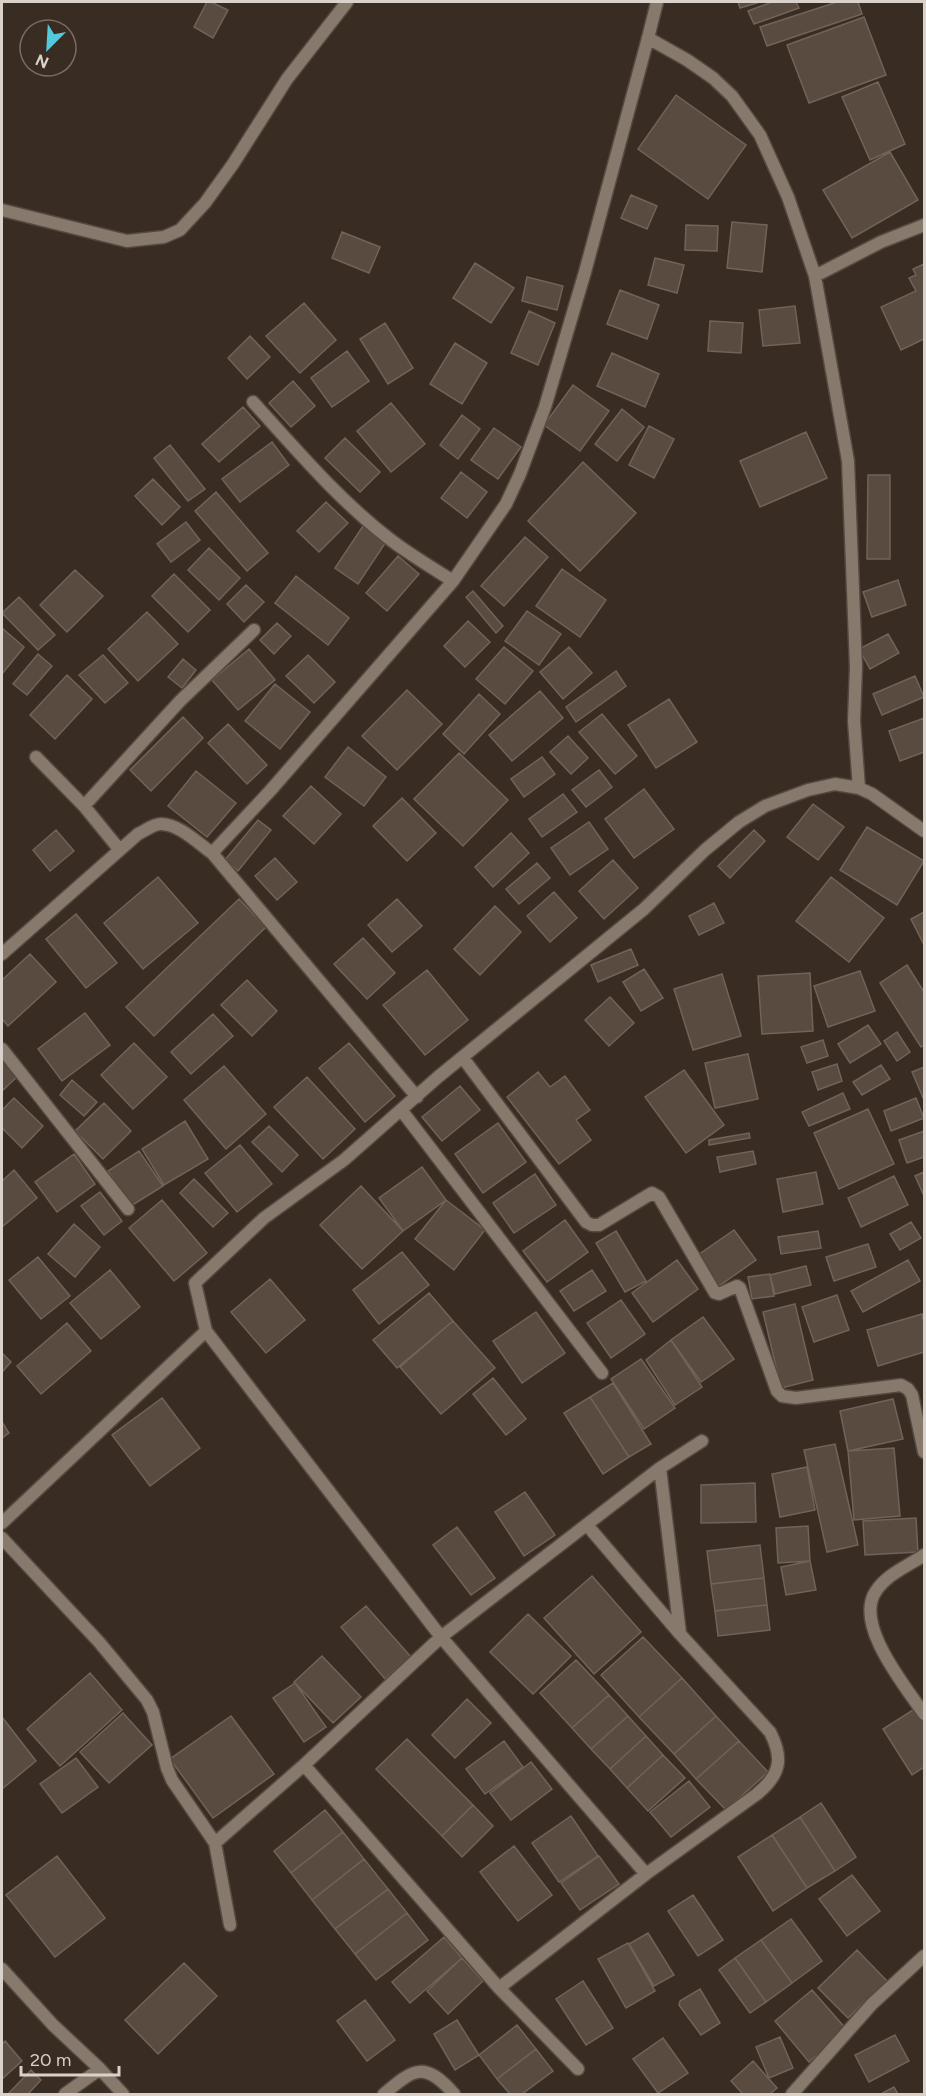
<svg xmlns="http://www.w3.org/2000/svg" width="926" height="2096" font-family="Figtree,sans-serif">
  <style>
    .building { fill: #594b40; stroke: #726358; stroke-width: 1.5 }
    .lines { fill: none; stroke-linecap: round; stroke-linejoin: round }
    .lane-casing { stroke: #544940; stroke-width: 15 }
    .street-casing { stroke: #544940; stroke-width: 15 }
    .lane { stroke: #88796d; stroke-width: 12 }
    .street { stroke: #88796d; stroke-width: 12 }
  </style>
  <rect width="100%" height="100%" fill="#392c22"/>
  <!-- building -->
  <path class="building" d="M207 2H211L228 10 213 38 194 27Z
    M738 2H760L740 8Z
    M772 2H796L799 8 754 24 748 11Z
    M837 2H858L862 14 767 46 760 27Z
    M864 17 886 75 809 103 787 45Z
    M878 82 905 144 870 160 842 97Z
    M676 95 746 145 708 199 638 149Z
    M890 152 918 200 852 238 823 190Z
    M631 195 657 206 647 229 621 218Z
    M732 222 767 225 762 272 727 268Z
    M686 225 718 226 717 251 685 250Z
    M342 232 380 247 369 273 332 258Z
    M655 258 684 265 677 293 648 285Z
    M475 263 514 288 491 323 453 298Z
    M924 264V339L901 350 881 307 916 291 909 278 916 275 913 269Z
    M527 277 563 286 557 310 522 301Z
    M620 290 659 305 647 339 607 324Z
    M304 303 336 340 300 373 266 336Z
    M795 306 800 343 763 346 759 310Z
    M529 311 555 323 538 365 511 353Z
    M710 321 743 323 741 353 708 351Z
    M385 323 413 368 388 384 360 339Z
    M250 336 270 357 247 379 228 358Z
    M455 343 487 363 462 404 430 384Z
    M347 351 369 381 332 407 311 378Z
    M612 353 659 374 645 407 597 386Z
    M293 381 315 406 291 427 269 403Z
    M573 385 609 411 580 451 544 425Z
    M391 403 425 444 391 472 357 431Z
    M243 407 260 426 219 462 202 444Z
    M622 409 644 427 617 461 595 444Z
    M462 415 480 429 458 459 440 445Z
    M649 426 674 439 654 478 629 465Z
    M494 428 521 447 498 479 471 460Z
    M806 432 827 478 760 507 740 461Z
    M345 438 380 472 360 492 325 458Z
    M272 442 289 465 240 502 222 479Z
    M170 445 205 489 188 501 154 458Z
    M583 462 636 513 580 571 528 521Z
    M461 472 487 492 467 518 441 498Z
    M868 475H890V559H867Z
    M153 479 180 507 162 525 135 496Z
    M216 492 268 553 247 571 195 511Z
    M326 502 348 523 319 552 297 531Z
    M186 522 200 540 171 562 157 544Z
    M363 526 386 542 358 584 335 568Z
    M525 537 548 557 504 606 481 586Z
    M209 548 240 578 219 600 188 570Z
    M398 556 419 574 387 611 366 593Z
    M562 569 606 600 580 637 536 606Z
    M75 570 103 596 67 632 40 605Z
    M174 574 210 610 188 632 152 596Z
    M296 576 349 618 328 645 275 603Z
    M898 580 906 605 872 617 863 592Z
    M246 585 264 602 244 622 227 604Z
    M473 591 503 626 496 633 466 597Z
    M19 597 55 635 38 650 2 613Z
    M527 611 561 634 539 665 505 641Z
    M147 612 178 644 138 681 108 649Z
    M468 621 490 642 465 667 444 646Z
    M277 623 291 636 274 654 260 640Z
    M2 628 24 647 2 674Z
    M888 634 899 653 870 669 859 649Z
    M504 647 533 671 505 704 476 679Z
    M569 647 592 673 563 699 540 672Z
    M249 649 275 680 238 710 212 680Z
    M38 654 52 666 27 695 13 684Z
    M103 655 128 683 105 703 79 675Z
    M308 655 335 682 314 703 286 676Z
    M183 659 196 670 182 688 168 677Z
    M616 671 626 686 576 722 566 707Z
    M67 675 92 699 55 739 30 715Z
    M915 676 924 697 882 715 873 694Z
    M275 684 310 712 280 749 245 721Z
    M407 690 442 724 397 770 362 736Z
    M540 691 563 718 512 761 489 735Z
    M479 694 500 714 464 754 443 734Z
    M669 699 697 742 656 768 628 725Z
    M602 714 637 756 615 774 579 732Z
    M183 717 203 738 151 791 130 770Z
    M924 718V752L900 761 889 731Z
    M228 724 267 765 247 784 208 743Z
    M568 736 588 758 571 774 550 752Z
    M348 747 386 777 364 806 325 777Z
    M459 753 508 800 463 846 414 799Z
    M542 757 555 774 524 797 511 779Z
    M599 770 612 787 586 807 572 790Z
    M196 771 236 803 207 837 168 806Z
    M311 786 341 814 314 844 283 816Z
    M644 789 674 829 634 858 605 819Z
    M563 794 577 812 542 837 529 819Z
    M402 798 436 833 407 861 373 826Z
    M813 804 844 827 818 860 787 837Z
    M258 820 271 830 238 871 225 860Z
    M589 822 608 849 570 875 551 848Z
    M867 827 924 861 897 905 840 870Z
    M56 830 74 851 50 871 33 850Z
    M754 830 765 841 730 878 718 866Z
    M511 833 529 853 493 887 475 867Z
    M275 858 297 882 277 900 255 876Z
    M613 860 638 888 604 919 579 891Z
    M537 863 550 878 519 904 506 889Z
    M158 877 198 923 143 969 104 923Z
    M831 877 884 918 849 962 796 921Z
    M554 892 577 918 550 942 527 916Z
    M239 899 266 927 154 1036 126 1007Z
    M397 899 422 926 392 952 368 925Z
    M714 903 724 923 699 935 689 916Z
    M495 906 521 932 480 975 454 949Z
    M924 912V945L911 919Z
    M76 914 117 963 86 988 46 939Z
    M363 938 395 973 367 999 334 964Z
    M631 949 638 965 598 982 591 965Z
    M30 954 56 982 8 1026 2 1019V980Z
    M907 965 924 992V1045L921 1047 880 983Z
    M644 969 663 998 641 1011 623 982Z
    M427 970 468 1020 425 1055 383 1005Z
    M860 971 875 1011 828 1027 814 986Z
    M810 973 813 1031 762 1034 758 976Z
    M722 974 741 1036 693 1050 674 989Z
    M247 980 277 1011 252 1036 221 1005Z
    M610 997 634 1023 609 1046 585 1020Z
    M85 1013 110 1045 62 1081 38 1049Z
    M213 1014 233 1036 191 1074 171 1052Z
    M868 1025 881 1044 850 1063 838 1044Z
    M897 1032 910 1052 897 1061 884 1041Z
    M823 1040 828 1056 807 1063 801 1047Z
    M134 1043 167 1077 133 1109 101 1075Z
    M349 1043 395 1096 365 1122 319 1068Z
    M2 1054 20 1074 2 1091Z
    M748 1054 758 1099 715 1108 705 1063Z
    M837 1064 842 1081 818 1090 812 1072Z
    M881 1065 890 1079 862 1095 853 1082Z
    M224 1066 266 1114 226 1149 184 1100Z
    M924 1067V1100L912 1072Z
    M684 1070 724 1125 686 1153 645 1097Z
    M538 1072 550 1087 565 1076 590 1110 576 1120 591 1140 559 1164 507 1097Z
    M307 1077 355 1129 323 1159 274 1107Z
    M72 1080 97 1102 84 1116 60 1095Z
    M460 1086 480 1110 442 1141 422 1117Z
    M843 1093 850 1109 809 1126 802 1112Z
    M14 1098 43 1126 22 1148 2 1128V1110Z
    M916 1098 924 1118 891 1131 884 1111Z
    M104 1103 131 1131 103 1159 75 1131Z
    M868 1109 894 1164 839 1189 814 1133Z
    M185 1121 208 1159 164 1185 142 1149Z
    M498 1123 526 1162 483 1193 455 1154Z
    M269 1126 298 1155 282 1172 252 1142Z
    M924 1131V1157L907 1163 899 1140Z
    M749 1133 750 1138 709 1145V1140Z
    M240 1145 272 1184 237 1212 205 1173Z
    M139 1151 163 1186 131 1206 108 1171Z
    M753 1151 756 1164 720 1172 717 1157Z
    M74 1154 95 1184 57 1212 35 1182Z
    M422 1167 446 1200 403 1231 379 1198Z
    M14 1170 37 1198 2 1227V1181Z
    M816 1172 823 1204 783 1212 777 1179Z
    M924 1172V1196L915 1176Z
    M535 1174 556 1205 514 1233 493 1203Z
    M894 1176 908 1205 861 1227 848 1198Z
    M194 1179 228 1213 213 1227 180 1193Z
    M361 1186 403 1231 362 1269 320 1225Z
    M100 1192 122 1221 104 1235 81 1206Z
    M162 1200 207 1253 174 1281 129 1228Z
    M446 1200 485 1230 454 1270 415 1239Z
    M565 1220 588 1252 547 1282 523 1251Z
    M911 1222 921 1238 900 1250 890 1234Z
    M74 1224 100 1247 75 1277 48 1254Z
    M734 1230 756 1260 719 1286 698 1255Z
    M616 1231 646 1281 625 1292 596 1243Z
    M818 1231 821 1248 781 1254 778 1237Z
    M868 1244 876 1267 834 1281 826 1257Z
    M402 1252 429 1285 379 1324 353 1290Z
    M38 1257 70 1296 41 1319 9 1280Z
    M677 1260 698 1289 653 1322 632 1293Z
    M908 1260 920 1281 863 1312 851 1291Z
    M806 1266 811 1285 775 1294 770 1275Z
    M110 1270 140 1307 101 1339 70 1303Z
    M592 1270 606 1291 574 1311 560 1291Z
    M770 1274 774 1296 752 1299 748 1277Z
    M270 1279 305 1320 266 1353 231 1312Z
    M429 1293 453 1321 397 1368 373 1340Z
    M837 1295 849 1330 814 1342 802 1307Z
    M621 1300 645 1334 611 1358 587 1323Z
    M795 1304 813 1380 781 1388 763 1312Z
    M536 1312 565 1353 522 1383 493 1341Z
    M922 1314 924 1323V1352L878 1366 867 1330Z
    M703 1317 734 1359 701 1382 671 1340Z
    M453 1321 495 1368 441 1414 400 1367Z
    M67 1323 91 1351 41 1394 17 1366Z
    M671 1340 702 1387 675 1405 646 1360Z
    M2 1353 11 1362 2 1372Z
    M641 1359 675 1408 644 1429 611 1379Z
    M493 1378 526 1419 506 1435 473 1394Z
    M613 1383 651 1444 629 1457 590 1397Z
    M590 1397 629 1457 603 1474 564 1413Z
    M162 1398 200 1448 150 1486 112 1435Z
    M893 1399 903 1439 848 1451 840 1411Z
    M2 1422 9 1433 2 1438Z
    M835 1444 858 1545 827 1552 804 1450Z
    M894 1448 900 1516 854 1520 848 1451Z
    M807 1467 815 1510 780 1517 772 1474Z
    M755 1483 756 1522 701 1523V1485Z
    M525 1492 555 1535 524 1556 495 1512Z
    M916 1518 918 1552 865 1555 863 1521Z
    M808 1526 810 1561 778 1563 776 1528Z
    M457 1527 495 1578 471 1595 433 1545Z
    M760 1545 764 1578 711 1584 707 1551Z
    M810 1561 816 1590 786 1595 781 1567Z
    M592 1576 641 1632 594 1674 544 1618Z
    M764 1578 767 1605 715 1611 711 1584Z
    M767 1605 770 1630 718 1636 715 1611Z
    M366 1606 411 1657 385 1679 341 1627Z
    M528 1614 571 1656 533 1694 490 1652Z
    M643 1637 682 1678 639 1717 601 1675Z
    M322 1656 361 1697 333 1723 294 1682Z
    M576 1660 609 1695 572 1728 540 1693Z
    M90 1673 122 1710 60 1766 27 1729Z
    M682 1678 716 1716 674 1754 639 1717Z
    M295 1683 326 1727 304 1742 273 1698Z
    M609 1695 628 1716 591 1749 572 1728Z
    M467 1699 491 1723 455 1758 432 1735Z
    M916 1708 924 1722V1767L912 1775 883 1729Z
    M123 1713 152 1745 109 1783 80 1752Z
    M231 1716 274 1774 213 1818 170 1759Z
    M628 1716 646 1736 610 1769 591 1749Z
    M716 1716 739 1741 696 1779 674 1754Z
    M2 1717 36 1761 2 1789Z
    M646 1736 663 1755 627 1788 610 1769Z
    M407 1739 473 1805 442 1836 376 1769Z
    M504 1741 523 1767 485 1794 466 1769Z
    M739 1741 768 1772 726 1810 696 1779Z
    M663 1755 685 1778 648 1811 627 1788Z
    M76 1758 98 1787 62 1813 40 1784Z
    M531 1762 552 1789 511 1820 490 1793Z
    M689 1781 710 1807 671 1837 650 1812Z
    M821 1803 856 1857 835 1871 800 1817Z
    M473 1805 493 1826 462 1857 442 1836Z
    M325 1810 343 1832 291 1873 274 1851Z
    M571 1816 598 1856 559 1882 532 1843Z
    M800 1817 835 1871 807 1888 772 1835Z
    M343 1832 364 1859 312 1900 291 1873Z
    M772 1835 807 1888 773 1911 738 1857Z
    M514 1846 552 1895 518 1921 480 1872Z
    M57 1856 105 1918 55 1957 6 1895Z
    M599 1856 619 1884 580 1910 561 1883Z
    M364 1859 388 1889 335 1929 312 1900Z
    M852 1875 880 1911 847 1936 819 1899Z
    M388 1889 407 1913 355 1954 335 1929Z
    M693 1895 723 1940 698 1956 668 1911Z
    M407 1913 428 1940 376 1980 355 1954Z
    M791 1919 822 1961 792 1983 761 1940Z
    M648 1933 674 1975 654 1986 629 1944Z
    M444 1937 462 1958 410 2003 392 1982Z
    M761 1940 792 1983 766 2002 735 1958Z
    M628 1943 655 1991 626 2008 598 1959Z
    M857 1950 887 1981 848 2018 818 1988Z
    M462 1958 483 1981 448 2014 427 1991Z
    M735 1958 766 2002 750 2013 719 1970Z
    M184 1963 217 1996 158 2054 125 2020Z
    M583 1981 613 2028 586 2045 556 1999Z
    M700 1989 720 2023 701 2035 679 2005 680 2001Z
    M812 1990 847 2030 809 2062 775 2021Z
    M365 2000 395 2040 367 2061 337 2021Z
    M457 2020 479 2055 455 2070 434 2034Z
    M517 2025 536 2049 497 2079 479 2055Z
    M895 2035 909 2061 869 2082 855 2055Z
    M780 2037 793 2068 769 2078 756 2047Z
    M663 2038 688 2073 658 2093 633 2059Z
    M5 2041 22 2061 2 2079V2044Z
    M536 2049 553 2071 522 2094H510L497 2079Z
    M753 2061 777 2088 770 2094H743L731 2081Z
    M31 2070 41 2080 28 2094H8Z
    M894 2087 898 2094H881Z"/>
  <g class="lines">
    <defs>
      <path id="lane" d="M648 38 657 2"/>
      <path id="street" d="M2 210 127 241 164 237 180 230 205 203 233 164 287 79 347 2
        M815 276 881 242 924 225
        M253 402C296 449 337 498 387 537 407 553 431 567 453 581
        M36 757 84 806
        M119 849 84 806 180 701 254 630
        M212 853 270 791 453 581 506 504 520 474 545 407 585 272 648 38 687 60 713 78 732 96 760 135 788 197 815 276 848 461 856 667 854 721 859 788
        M2 954 138 834C145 831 153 824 161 824 179 824 198 843 212 853L417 1097
        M2 1049 128 1209
        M463 1058 586 1222 592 1225H599L652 1193 659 1197 715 1293 719 1294 737 1286 740 1288 777 1391 782 1396 796 1398 901 1385 908 1389 912 1395 924 1452
        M402 1111 602 1373
        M206 1331 441 1637 646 1874
        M660 1468 680 1633
        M2 1523 206 1331 195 1283 264 1218 344 1160 438 1077 644 909 705 850 739 822 765 806 808 790 835 784 859 788 872 794 924 831
        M2 1538 99 1642 147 1700 153 1712 167 1768 172 1780 215 1843 230 1925
        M924 1555C908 1566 887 1574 876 1591 853 1624 906 1687 924 1714
        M304 1765 499 1988 578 2069
        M215 1843 304 1765 441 1637 660 1468 702 1441
        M2 1969 53 2025 100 2069 123 2094
        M499 1988 646 1874 757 1794C780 1775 784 1759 770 1732L680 1634 587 1525
        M65 2094 100 2069
        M384 2094C414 2068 425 2061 454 2094
        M792 2094 872 2004 924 1956"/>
    </defs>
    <!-- lane casing -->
    <use href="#lane" class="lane-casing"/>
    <!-- street casing -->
    <use href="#street" class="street-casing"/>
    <!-- lane -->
    <use href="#lane" class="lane"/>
    <!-- street -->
    <use href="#street" class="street"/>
  </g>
  <!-- border -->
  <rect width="926" height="2096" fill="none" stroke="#d9d1ca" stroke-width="6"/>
  <!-- north arrow -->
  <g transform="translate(48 48) rotate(204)"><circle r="28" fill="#392c22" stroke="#796e65" stroke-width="1.5"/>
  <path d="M0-4.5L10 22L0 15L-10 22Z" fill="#53cadc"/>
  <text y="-9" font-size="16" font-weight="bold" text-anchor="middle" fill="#d9d1ca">N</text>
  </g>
  <!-- scale -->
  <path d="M21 2066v9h98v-9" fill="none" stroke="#d9d1ca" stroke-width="3"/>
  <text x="30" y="2066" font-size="18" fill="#d9d1ca" stroke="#392c22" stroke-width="4.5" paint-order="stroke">20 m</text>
</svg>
